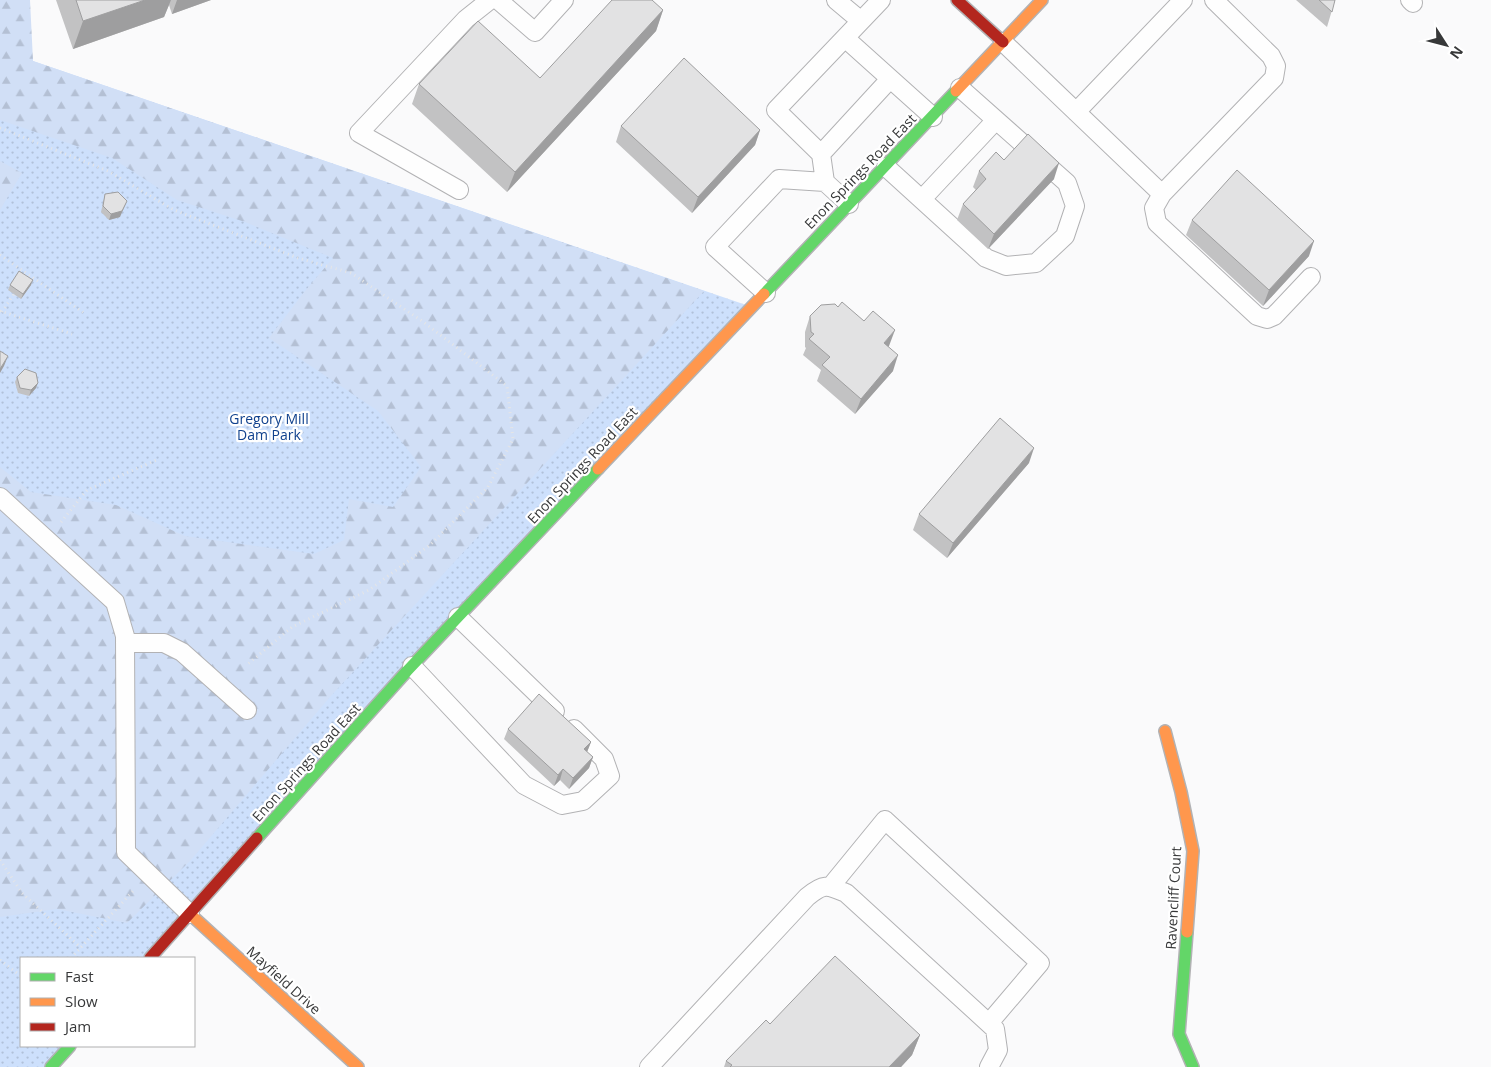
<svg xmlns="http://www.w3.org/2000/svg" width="1491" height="1067" font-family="'Open Sans',sans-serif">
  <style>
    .green { fill: url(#green-dots) }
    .forest { fill: url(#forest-firs) }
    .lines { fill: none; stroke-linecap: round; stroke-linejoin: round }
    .lane-casing { stroke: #b2b2b4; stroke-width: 20 }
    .fast-casing { stroke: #b2b2b4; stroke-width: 14 }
    .slow-casing { stroke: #b2b2b4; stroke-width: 14 }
    .jam-casing { stroke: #b2b2b4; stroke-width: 14 }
    .path { stroke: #e5e5e6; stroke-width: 3; stroke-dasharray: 1 4; stroke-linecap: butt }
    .lane { stroke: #fefefe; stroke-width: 18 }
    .fast { stroke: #63d668; stroke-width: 11 }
    .slow { stroke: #ff974d; stroke-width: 11 }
    .jam { stroke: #b3261e; stroke-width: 11 }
    .wall { fill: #c2c2c3 }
    .shaded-wall { fill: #9e9e9f }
    .building { fill: #e2e2e3; stroke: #9e9e9f }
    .labels { text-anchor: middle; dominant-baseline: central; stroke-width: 4.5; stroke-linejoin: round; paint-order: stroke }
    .street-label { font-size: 14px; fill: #373839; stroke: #fff }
    .park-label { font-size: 14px; fill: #10418d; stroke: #fff }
  </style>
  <defs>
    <pattern id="green-dots" width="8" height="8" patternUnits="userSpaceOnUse" patternTransform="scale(1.25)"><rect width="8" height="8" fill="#cde0fc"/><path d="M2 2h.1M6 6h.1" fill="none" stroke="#b1c1d9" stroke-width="1.8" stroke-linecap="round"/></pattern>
    <pattern id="forest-firs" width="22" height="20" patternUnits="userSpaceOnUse" patternTransform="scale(1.25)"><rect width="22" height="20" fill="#d1dff6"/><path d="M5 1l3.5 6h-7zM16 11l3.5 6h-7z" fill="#b4c0d4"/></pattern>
  </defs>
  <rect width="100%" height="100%" fill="#fafafb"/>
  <!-- green -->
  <path class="green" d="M0 0H23L33 61 752 307 150 958H21V1046H70L51 1067H0Z"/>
  <!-- forest -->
  <path class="forest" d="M0 0H30L33 61 704 291 330 697 190 861 127 923 57 909 0 917V467L31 492 116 505 185 536 314 554 344 540 349 499 393 507 421 467 378 411 269 338 305 291 333 258 245 222 177 200 112 158 0 120Z
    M0 161 22 173 0 210Z"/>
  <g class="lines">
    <defs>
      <path id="lane" d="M498 0 535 32 564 0
        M836 0 861 21
        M1214 0 1271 56 1276 66 1274 78 1162 194 1154 208 1157 223 1257 316 1267 319 1274 316 1311 277
        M1410 0 1413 3
        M845 38 933 117
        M1003 42 1162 194
        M1076 112 1183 0
        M821 154 890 79
        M886 167 986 258 1006 266 1036 263 1065 236 1075 206 1067 183 960 88
        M825 182 821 154 776 110 881 0
        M459 190 359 133 466 19 490 0
        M922 199 996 120
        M766 293 715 247 779 179 825 182 849 204
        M0 497 115 602 125 636 126 852 190 914
        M458 617 555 711
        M125 643H164L182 652 247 710
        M412 666 524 785 562 805 583 801 610 776 604 759 574 729
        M831 886 885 820 1040 963 989 1023
        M649 1067 807 897C824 883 827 885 846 893L995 1029 998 1050 989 1067"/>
      <path id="fast" d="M764 294 956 91
        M257 838 407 671 598 469
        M1187 932 1179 1034 1193 1067
        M51 1067 70 1046"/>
      <path id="slow" d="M956 91 1042 0
        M598 469 764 294
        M1165 731 1181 792 1193 851 1187 932
        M190 914 358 1067"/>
      <path id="jam" d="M957 0 1003 42
        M150 958 257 838"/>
    </defs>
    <!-- lane casing -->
    <use href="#lane" class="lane-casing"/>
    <!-- fast casing -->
    <use href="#fast" class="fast-casing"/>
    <!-- slow casing -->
    <use href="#slow" class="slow-casing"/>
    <!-- jam casing -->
    <use href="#jam" class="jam-casing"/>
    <!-- path -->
    <path class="path" d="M0 128 108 171 174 210 298 258 351 273 422 321 507 386 513 439 488 487 430 545 369 590 292 627 248 664
      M0 255 84 313
      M0 311 72 334
      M2 312 16 291
      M61 522 87 490 159 459
      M0 860 22 893 81 948
      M71 958 133 891
      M0 960 21 976"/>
    <!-- lane -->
    <use href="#lane" class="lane"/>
    <!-- fast -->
    <use href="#fast" class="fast"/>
    <!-- slow -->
    <use href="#slow" class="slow"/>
    <!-- jam -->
    <use href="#jam" class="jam"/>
  </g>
  <!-- wall -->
  <path class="wall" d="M56 0H211L172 14 169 5 164 17 73 49Z
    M1296 0H1335L1327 27Z
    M663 10 656 31 507 192 412 104 419 84 540 78Z
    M621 126 760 130 755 145 692 213 616 142Z
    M1004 160 1054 179 988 249 957 220 963 204 976 190 973 187 979 171Z
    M105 194 120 217 109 220 101 212Z
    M1192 220 1309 256 1263 306 1186 235Z
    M10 285H31L21 299 8 290Z
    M810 316 889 346 888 347 893 371 855 414 817 381 821 370 803 355 806 348 805 347V332Z
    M17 377 36 388 29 396 18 393 15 382Z
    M1029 463 947 558 913 530 919 514Z
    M508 729 591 742 587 752 593 757 589 768 569 789 560 780 554 786 504 739Z
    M770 1024 920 1035 912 1055 901 1067H724L726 1061Z"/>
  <!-- shaded-wall -->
  <path class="shaded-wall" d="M145 0H171L164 17 73 49 83 21Z
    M177 0H211L172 14Z
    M663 10 656 31 507 192 515 172Z
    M760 130 755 145 692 213 698 197Z
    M1059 163 1054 179 988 249 994 234Z
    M127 201 120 217 109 220 111 214Z
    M1314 241 1309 256 1263 306 1269 290Z
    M33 280 31 285 21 299 23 294Z
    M895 330 889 346 878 359 884 343Z
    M898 355 893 371 855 414 861 399Z
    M8 356 4 366 0 373V369Z
    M38 383 36 388 29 396 31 390Z
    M1034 448 1029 463 947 558 953 543Z
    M591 742 587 752 584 749Z
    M593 757 589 768 569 789 573 778Z
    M563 769 560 780 554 786 558 775Z
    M920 1035 912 1055 901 1067H889Z"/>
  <!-- building -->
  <path class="building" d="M76 0H145L83 21Z
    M612 0H652L663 10 515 172 419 84 478 21 540 78Z
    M1319 0H1335L1332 12Z
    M684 58 760 130 698 197 621 126Z
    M1028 134 1059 163 994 234 963 204 986 179 979 171 996 152 1004 160Z
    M1237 170 1314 241 1269 290 1192 220Z
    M118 192 127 201 122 211 111 214 103 206 105 194Z
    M19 271 33 280 23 294 10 285Z
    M842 302 864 321 873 311 895 330 884 343 898 355 861 399 822 365 830 357 809 339 814 334 811 332 810 316 821 305 835 304 838 307Z
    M0 351 8 356 0 369Z
    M25 369 36 373 38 383 31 390 20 388 17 377Z
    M1000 418 1034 448 953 543 919 514Z
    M539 694 591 742 584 749 593 757 573 778 563 769 558 775 508 729Z
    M835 956 920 1035 889 1067H730L732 1065 726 1061 766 1020 770 1024Z"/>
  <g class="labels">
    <!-- street labels -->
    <g class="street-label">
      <text transform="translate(860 171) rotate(-46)">Enon Springs Road East</text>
      <text transform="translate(582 465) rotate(-47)">Enon Springs Road East</text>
      <text transform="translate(306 762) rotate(-48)">Enon Springs Road East</text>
      <text transform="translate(1173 898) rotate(-87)">Ravencliff Court</text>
      <text transform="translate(284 980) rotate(42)">Mayfield Drive</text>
    </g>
    <!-- park labels -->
    <g class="park-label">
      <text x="269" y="418">Gregory Mill<tspan x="269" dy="16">Dam Park</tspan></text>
    </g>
  </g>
  <!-- legend -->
  <rect x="20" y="957" width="175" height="90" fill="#ffffff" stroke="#afafb0"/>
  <rect x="30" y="973" width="25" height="8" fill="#63d668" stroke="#afafb0"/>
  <text x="65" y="982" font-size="15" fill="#373839">Fast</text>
  <rect x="30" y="998" width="25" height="8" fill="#ff974d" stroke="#afafb0"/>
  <text x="65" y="1007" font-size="15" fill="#373839">Slow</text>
  <rect x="30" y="1023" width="25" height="8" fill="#b3261e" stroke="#afafb0"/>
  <text x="65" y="1032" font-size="15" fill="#373839">Jam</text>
  <!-- north arrow -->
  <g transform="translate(1446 45) rotate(126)" stroke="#ffffff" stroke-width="4" paint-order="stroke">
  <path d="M0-4L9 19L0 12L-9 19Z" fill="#373839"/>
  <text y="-8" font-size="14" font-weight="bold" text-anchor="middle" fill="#373839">N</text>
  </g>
</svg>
